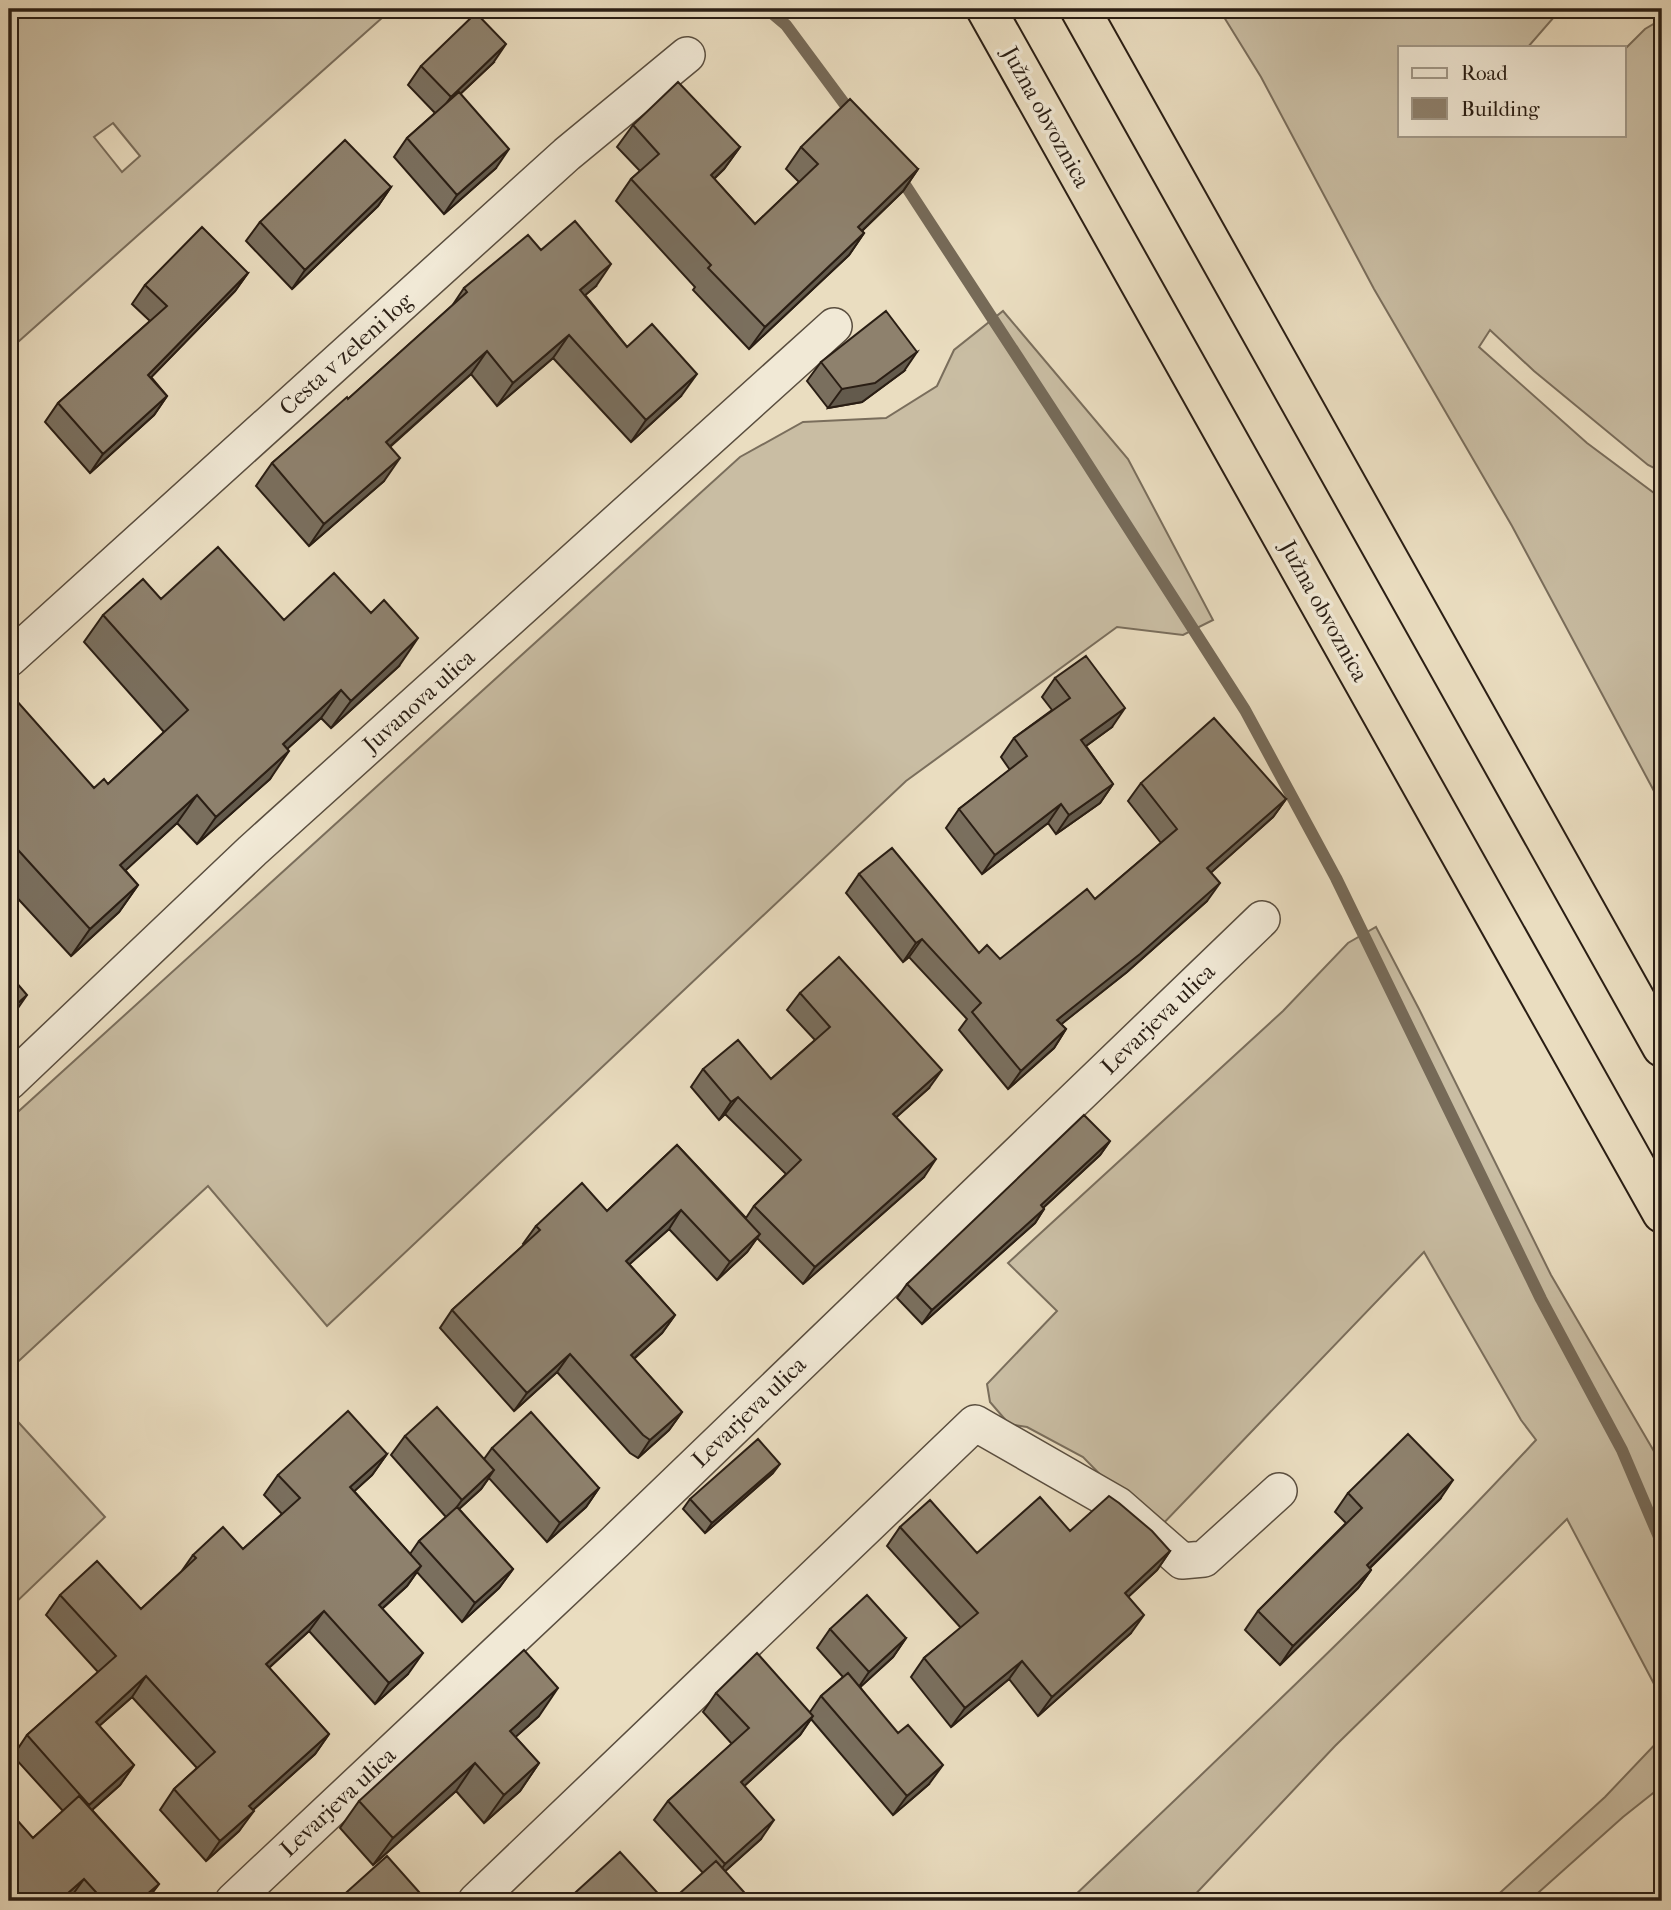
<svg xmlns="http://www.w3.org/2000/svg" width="1671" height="1910" font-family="'IM FELL French Canon',serif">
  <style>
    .grass { fill: #c9bda3; stroke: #7a6e5c; stroke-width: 2; fill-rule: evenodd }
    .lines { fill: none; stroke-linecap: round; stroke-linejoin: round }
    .stream { stroke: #766a58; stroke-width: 12 }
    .minor-casing { stroke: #5a4e3f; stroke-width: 38 }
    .motorway-casing { stroke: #2a1e14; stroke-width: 42 }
    .minor { stroke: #f1e9d6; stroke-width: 35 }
    .motorway { stroke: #eaddc0; stroke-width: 38 }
    .wall { fill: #7a6f5e; stroke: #2a1e14; stroke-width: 2 }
    .shaded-wall { fill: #635a4c; stroke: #2a1e14; stroke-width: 2 }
    .building { fill: #8e816d; stroke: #2a1e14; stroke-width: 2 }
    .labels { text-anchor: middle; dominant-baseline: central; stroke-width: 7; stroke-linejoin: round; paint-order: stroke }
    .street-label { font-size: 23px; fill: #2a1e14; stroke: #f1e9d6 }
  </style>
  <rect width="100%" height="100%" fill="#eaddc0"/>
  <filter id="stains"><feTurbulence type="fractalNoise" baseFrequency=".00286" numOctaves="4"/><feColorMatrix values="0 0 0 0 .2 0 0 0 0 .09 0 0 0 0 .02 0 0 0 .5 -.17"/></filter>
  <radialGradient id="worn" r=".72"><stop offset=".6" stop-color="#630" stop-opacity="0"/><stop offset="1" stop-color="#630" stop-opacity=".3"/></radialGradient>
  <!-- grass -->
  <path class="grass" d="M9 9H392L9 350ZM113 123 140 156 122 172 94 137Z
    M1219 9H1561L1528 47H1400V135H1624V50L1645 29 1657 22 1662 26V472L1648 465 1534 371 1490 330 1479 347 1587 443 1662 499V806L1512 526 1374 289 1261 77Z
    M1003 311 1128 459 1213 620 1183 635 1117 627 906 781 327 1326 208 1186 9 1370V1120L740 457 803 422 886 418 937 386 954 350Z
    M1376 927 1419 1009 1551 1275 1662 1465V1699L1567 1519 1335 1746 1189 1901H1069C1227 1750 1387 1601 1536 1440L1521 1420 1424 1252 1158 1529 1141 1516 1083 1457 1027 1427 1009 1424 990 1402 987 1384 1057 1311 1008 1263 1283 1011 1348 943Z
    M9 1412 105 1517 9 1609Z
    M1662 1737V1786L1623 1817 1529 1901H1491L1605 1797Z"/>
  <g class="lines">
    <!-- stream -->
    <path class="stream" d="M767 9 786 25 855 118
      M898 174 1079 451 1245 710 1336 878 1541 1299 1622 1450 1662 1544"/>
    <defs>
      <path id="minor" d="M9 659 567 154 687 55
        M9 1082 252 851 834 326
        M233 1901 615 1542 1262 919
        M476 1901 975 1423 1118 1505 1182 1561 1204 1559 1279 1491"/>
      <path id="motorway" d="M986 9 1662 1213
        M1080 9 1662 1047"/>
    </defs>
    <!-- minor casing -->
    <use href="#minor" class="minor-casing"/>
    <!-- motorway casing -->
    <use href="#motorway" class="motorway-casing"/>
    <!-- minor -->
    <use href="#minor" class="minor"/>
    <!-- motorway -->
    <use href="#motorway" class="motorway"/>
  </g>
  <!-- wall -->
  <path class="wall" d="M493 63 460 94 496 168 444 214 394 157 407 138 435 113 408 85 421 66Z
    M633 125 740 147 724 169 714 179 755 224 799 182 786 169 801 147 918 169 903 191 862 231 864 233 849 255 749 349 693 290 695 287 616 201 631 179 640 171 617 147Z
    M391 187 378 206 292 289 246 241 260 222Z
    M541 250 596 286 585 295 627 347 681 396 631 442 553 358 497 406 471 374 390 447 384 481 309 546 256 486 272 463 348 399 452 306 464 288Z
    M248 273 235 291 151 377 167 396 154 415 90 473 45 422 58 403 150 321 132 304 145 285Z
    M821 362 904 371 862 402 828 408 807 381Z
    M161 599 284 620 399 666 331 728 321 718 287 749 270 779 197 844 177 823 125 870 138 885 119 912 71 956 9 889V707L94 788 108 784 164 732 84 642 103 615Z
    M1055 678 1112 727 1086 746 1113 784 1100 803 1056 834 1048 823 982 874 946 828 959 809 1010 770 1001 757 1014 738 1052 710 1042 697Z
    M1141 783 1286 799 1273 817 1211 872 1207 901 1127 972 1061 1024 1066 1029 1054 1048 1008 1089 959 1030 967 1019 909 957 903 962 846 893 859 874 979 953 1000 959 1095 899 1161 843 1128 801Z
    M800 993 929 1088 896 1117 924 1177 803 1284 757 1238 747 1252 717 1280 669 1229 629 1264 675 1315 662 1333 634 1359 682 1412 669 1430 638 1458 630 1453 557 1372 514 1411 440 1328 452 1310 524 1245 523 1244 536 1226 607 1211 677 1145 746 1218 754 1206 786 1174 725 1114 719 1120 691 1087 703 1069 771 1079 815 1040 787 1010Z
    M1110 1141 1100 1155 1043 1208 1044 1209 1035 1223 922 1324 897 1298 907 1284Z
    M405 1436 484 1459 492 1448 599 1488 586 1507 547 1542 489 1478 481 1489 459 1509 513 1569 499 1588 462 1622 417 1572 407 1586 382 1609 408 1674 375 1704 309 1631 269 1668 329 1734 315 1754 253 1810 239 1831 206 1861 160 1810 174 1789 197 1768 132 1697 99 1726 134 1765 120 1785 92 1810 159 1884 146 1901H69L33 1838 63 1811 13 1756 27 1735 98 1672 46 1615 60 1595 141 1609 181 1572 193 1555 243 1549 282 1514 264 1495 278 1475 387 1454 372 1475 354 1491 410 1554 419 1541 446 1517 391 1455Z
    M773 1473 705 1533 683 1509 690 1499Z
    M1348 1493 1440 1499 1370 1568 1371 1570 1358 1588 1280 1665 1245 1630 1258 1611 1346 1523 1335 1512Z
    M900 1527 977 1553 1070 1531 1170 1551 1157 1570 1128 1597 1131 1633 1038 1716 1009 1679 951 1727 911 1677 924 1658 961 1628 887 1546Z
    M830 1629 906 1638 893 1657 860 1687 929 1784 893 1815 811 1719 800 1735 744 1786 761 1839 725 1871 703 1873 654 1820 668 1801 732 1744 703 1712 716 1693 810 1712 821 1696 843 1677 817 1648Z
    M539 1716 515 1737 539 1763 520 1791 484 1823 456 1791 373 1865 340 1828 359 1801Z"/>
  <!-- shaded-wall -->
  <path class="shaded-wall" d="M506 44 493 63 437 116 451 97Z
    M740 147 724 169 695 197 711 175Z
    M509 149 496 168 444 214 457 195Z
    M918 169 903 191 843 249 858 227Z
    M391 187 378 206 292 289 305 270Z
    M864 233 849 255 749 349 765 327Z
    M611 264 596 286 564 313 580 290Z
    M248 273 235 291 135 394 148 375Z
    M569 335 553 358 497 406 513 383Z
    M487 351 471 374 370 464 386 442Z
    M917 352 904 371 862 402 828 408 842 389Z
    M697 374 681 396 631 442 646 420Z
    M167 396 154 415 90 473 103 454Z
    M400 458 384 481 309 546 324 524Z
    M418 638 399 666 331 728 351 701Z
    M341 690 321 718 263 771 283 744Z
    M1125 708 1112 727 1068 759 1081 740Z
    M289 751 270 779 197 844 216 817Z
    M1113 784 1100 803 1056 834 1069 815Z
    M197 795 177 823 101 893 120 865Z
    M1286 799 1273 817 1195 887 1207 868Z
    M1061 804 1048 823 982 874 995 855Z
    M1220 883 1207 901 1127 972 1044 1038 1057 1020Z
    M138 885 119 912 71 956 90 929Z
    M922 939 909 957 903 962 916 943Z
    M27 995 9 1021V1011Z
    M1066 1029 1054 1048 1008 1089 1021 1071Z
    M942 1070 929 1088 881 1131 893 1114Z
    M738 1097 725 1114 719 1120 731 1102Z
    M1110 1141 1100 1155 1031 1219 1041 1205Z
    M936 1159 924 1177 803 1284 815 1267Z
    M1044 1209 1035 1223 922 1324 932 1310Z
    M681 1210 669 1229 613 1279 626 1261Z
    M760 1234 747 1252 717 1280 730 1262Z
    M675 1315 662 1333 618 1373 631 1355Z
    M570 1354 557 1372 514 1411 527 1393Z
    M682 1412 669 1430 638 1458 650 1440Z
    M387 1454 372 1475 336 1508 350 1487Z
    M780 1464 773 1473 705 1533 712 1523Z
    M494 1470 481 1489 448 1519 462 1500Z
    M1453 1480 1440 1499 1353 1584 1367 1565Z
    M599 1488 586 1507 547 1542 560 1523Z
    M1170 1551 1157 1570 1112 1612 1125 1593Z
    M421 1566 407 1586 364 1625 379 1605Z
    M513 1569 499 1588 462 1622 475 1603Z
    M1371 1570 1358 1588 1280 1665 1293 1646Z
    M324 1611 309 1631 251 1684 266 1664Z
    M1144 1615 1131 1633 1038 1716 1052 1697Z
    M906 1638 893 1657 856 1691 869 1672Z
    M423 1653 408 1674 375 1704 389 1683Z
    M1022 1661 1009 1679 951 1727 965 1708Z
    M146 1676 132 1697 81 1742 96 1722Z
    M558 1688 539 1716 491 1759 510 1731Z
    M813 1716 800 1735 728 1801 741 1782Z
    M329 1734 315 1754 235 1826 249 1806Z
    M475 1763 456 1791 373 1865 393 1838Z
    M539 1763 520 1791 484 1823 504 1795Z
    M134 1765 120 1785 75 1825 89 1805Z
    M943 1765 929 1784 893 1815 907 1796Z
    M254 1811 239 1831 206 1861 220 1841Z
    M774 1820 761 1839 712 1883 725 1864Z
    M84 1879 68 1901H59Z
    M159 1884 146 1901H139Z"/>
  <!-- building -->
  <path class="building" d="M476 13 506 44 451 97 421 66Z
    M678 82 740 147 711 175 755 224 818 164 801 147 850 99 918 169 858 227 864 233 765 327 708 268 711 265 631 179 659 154 633 125Z
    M459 92 509 149 457 195 407 138Z
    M345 140 391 187 305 270 260 222Z
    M575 221 611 264 580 290 627 347 652 324 697 374 646 420 569 335 513 383 487 351 386 442 400 458 324 524 272 463 347 397 348 399 467 292 464 288 528 235 541 250Z
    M202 227 248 273 148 375 167 396 103 454 58 403 167 306 145 285Z
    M886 311 917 352 875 383 842 389 821 362Z
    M218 547 284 620 334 573 371 613 384 600 418 638 351 701 341 690 283 744 289 751 216 817 197 795 120 865 138 885 90 929 9 840V707L16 700 94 788 104 779 108 784 188 710 103 615 143 579 161 599Z
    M1086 656 1125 708 1081 740 1113 784 1069 815 1061 804 995 855 959 809 1027 756 1014 738 1070 698 1055 678Z
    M1214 718 1286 799 1207 868 1220 883 1140 954 1057 1020 1066 1029 1021 1071 972 1012 981 1003 922 939 916 943 859 874 892 848 979 953 987 945 1000 959 1087 889 1095 899 1177 829 1141 783Z
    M839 957 942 1070 893 1114 936 1159 815 1267 754 1206 801 1160 738 1097 731 1102 703 1069 738 1040 771 1079 830 1027 800 993Z
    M9 974 27 995 9 1011Z
    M1084 1115 1110 1141 1041 1205 1044 1209 932 1310 907 1284Z
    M677 1145 760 1234 730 1262 681 1210 626 1261 675 1315 631 1355 682 1412 650 1440 643 1435 570 1354 527 1393 452 1310 540 1230 536 1226 582 1183 607 1211Z
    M437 1407 494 1470 462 1500 405 1436Z
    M348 1411 387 1454 350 1487 421 1566 379 1605 423 1653 389 1683 324 1611 266 1664 329 1734 249 1806 254 1811 220 1841 174 1789 215 1752 146 1676 96 1722 134 1765 89 1805 27 1735 116 1656 60 1595 97 1561 141 1609 196 1558 193 1555 223 1527 243 1549 300 1498 278 1475Z
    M531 1412 599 1488 560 1523 492 1448Z
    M1408 1434 1453 1480 1367 1565 1371 1570 1293 1646 1258 1611 1362 1508 1348 1493Z
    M758 1439 780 1464 712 1523 690 1499Z
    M1109 1496 1119 1503 1152 1531 1170 1551 1125 1593 1144 1615 1052 1697 1022 1661 965 1708 924 1658 978 1613 900 1527 930 1500 977 1553 1040 1497 1070 1531Z
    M457 1507 513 1569 475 1603 419 1541Z
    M867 1595 906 1638 869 1672 830 1629Z
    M524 1650 558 1688 510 1731 539 1763 504 1795 475 1763 393 1838 359 1801Z
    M757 1653 813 1716 741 1782 774 1820 725 1864 668 1801 749 1728 716 1693Z
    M848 1673 898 1733 908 1725 943 1765 907 1796 821 1696Z
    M79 1796 159 1884 139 1901H104L84 1879 59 1901H9V1811L33 1838Z
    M620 1852 665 1901H566Z
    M387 1856 419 1892 409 1901H341L339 1899Z
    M716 1861 752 1901H671Z"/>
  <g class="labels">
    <!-- street labels -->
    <g class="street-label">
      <text transform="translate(1046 117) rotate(61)">Južna obvoznica</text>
      <text transform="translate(346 354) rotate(-42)">Cesta v zeleni log</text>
      <text transform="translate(1324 611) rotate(61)">Južna obvoznica</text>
      <text transform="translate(419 701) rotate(-42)">Juvanova ulica</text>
      <text transform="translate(1158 1019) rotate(-44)">Levarjeva ulica</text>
      <text transform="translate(749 1412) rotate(-44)">Levarjeva ulica</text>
      <text transform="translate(338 1802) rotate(-43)">Levarjeva ulica</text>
    </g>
  </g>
  <!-- margin -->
  <rect width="1671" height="1910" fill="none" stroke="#eaddc0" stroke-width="35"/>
  <rect x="10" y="10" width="1650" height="1889" fill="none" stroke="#2a1e14" stroke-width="3.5"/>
  <rect x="18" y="18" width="1636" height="1875" fill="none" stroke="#2a1e14" stroke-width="2"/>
  <!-- legend -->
  <rect x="1398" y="46" width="228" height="91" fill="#f1e9d6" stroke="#a19888" stroke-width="2"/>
  <rect x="1412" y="68" width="35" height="10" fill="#f1e9d6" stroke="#a19888" stroke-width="2"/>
  <text x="1461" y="80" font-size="21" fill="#2a1e14">Road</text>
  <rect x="1412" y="98" width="35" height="21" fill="#8e816d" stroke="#a19888" stroke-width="2"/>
  <text x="1461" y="116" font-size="21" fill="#2a1e14">Building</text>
  <rect width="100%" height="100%" filter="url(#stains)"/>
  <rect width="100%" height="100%" fill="url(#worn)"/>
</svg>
